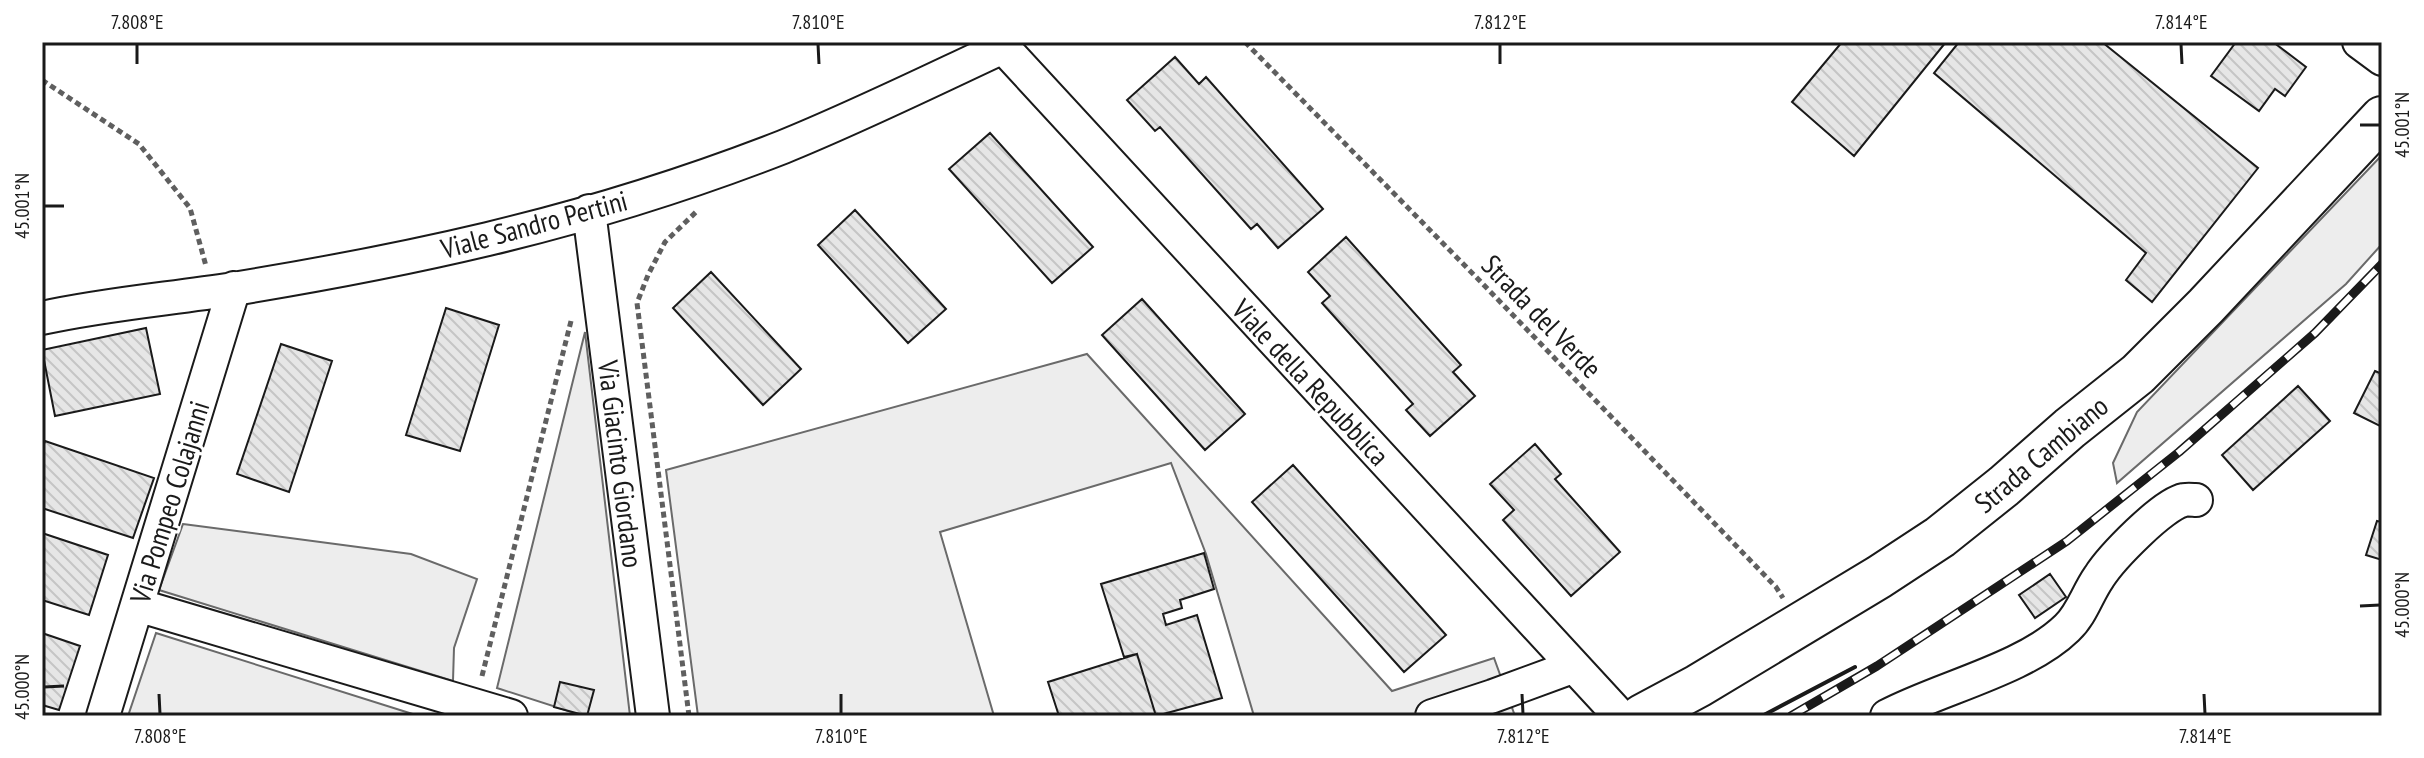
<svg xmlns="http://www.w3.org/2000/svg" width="2424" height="758" font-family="'PT Sans Narrow',sans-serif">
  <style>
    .built { fill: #ededed; stroke: #6a6a6a; stroke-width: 2 }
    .building { fill: url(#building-back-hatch); stroke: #1a1a1a; stroke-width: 2 }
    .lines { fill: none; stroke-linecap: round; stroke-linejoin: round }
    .minor-casing { stroke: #1a1a1a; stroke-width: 36 }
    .major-casing { stroke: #1a1a1a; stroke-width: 46 }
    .path { stroke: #5f5f5f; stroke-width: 5; stroke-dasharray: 6 4; stroke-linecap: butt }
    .minor { stroke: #fff; stroke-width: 32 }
    .major { stroke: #fff; stroke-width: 42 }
    .rail-casing { stroke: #1a1a1a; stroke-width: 9 }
    .rail { stroke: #fff; stroke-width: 6; stroke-dasharray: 18; stroke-linecap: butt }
    .wall { stroke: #1a1a1a; stroke-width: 4 }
    .ticks { fill: none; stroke: #1a1a1a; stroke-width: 3 }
    .labels { text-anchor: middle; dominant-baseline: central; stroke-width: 6; stroke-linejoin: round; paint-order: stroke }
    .street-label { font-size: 28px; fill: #1a1a1a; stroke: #fff }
    .neatline { fill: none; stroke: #1a1a1a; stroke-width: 3 }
    .ticks-label { font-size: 20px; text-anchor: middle; fill: #1a1a1a }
  </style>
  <defs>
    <pattern id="building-back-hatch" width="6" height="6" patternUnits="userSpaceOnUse" patternTransform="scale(2)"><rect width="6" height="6" fill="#e6e6e6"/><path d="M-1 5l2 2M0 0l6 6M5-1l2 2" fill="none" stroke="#c5c5c5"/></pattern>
  </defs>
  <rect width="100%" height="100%" fill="#fff"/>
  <!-- built -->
  <path class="built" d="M2382 155V244L2346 284 2117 483 2113 463 2137 412Z
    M585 332 630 716H584L497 688Z
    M1087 354 1392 691 1494 658 1515 716H1254L1206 554 1171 463 940 532 994 716H698L666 470Z
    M183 524 411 554 477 579 454 648 453 681 159 590Z
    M156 633 419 716H128Z"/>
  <!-- building -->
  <path class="building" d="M1842 42H1946L1854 156 1792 102Z
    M1959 42H2102L2258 168 2152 302 2126 280 2146 253 1934 73Z
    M2236 42H2273L2306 67 2285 96 2275 89 2259 111 2211 76Z
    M1175 57 1199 84 1206 77 1323 209 1278 248 1257 224 1251 229 1160 127 1155 131 1127 100Z
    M990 133 1093 247 1052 283 949 169Z
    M855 210 946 309 908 343 818 245Z
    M1346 237 1461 365 1453 372 1475 396 1430 436 1406 410 1413 404 1322 303 1330 296 1308 272Z
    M711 272 801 369 763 405 673 308Z
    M1142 299 1245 414 1205 450 1102 335Z
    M446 308 499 325 460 451 406 435Z
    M146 328 160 394 55 416 42 350Z
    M281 344 332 361 289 492 237 474Z
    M2375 371 2382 374V427L2354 413Z
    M2298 386 2330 421 2253 490 2222 455Z
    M45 441 154 478 133 538 42 508V450Z
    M1535 444 1561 474 1555 479 1620 552 1571 596 1503 520 1514 510 1490 484Z
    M1293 465 1446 635 1404 672 1252 502Z
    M2377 521 2382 522V560L2366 555Z
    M42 533 108 555 89 615 42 600Z
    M1204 553 1214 589 1180 600 1182 608 1163 614 1166 625 1197 615 1222 698 1156 716 1137 654 1124 657 1101 584Z
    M2050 574 2066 597 2035 618 2019 595Z
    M42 633 80 646 59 710 42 705Z
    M1137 654 1156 716H1059L1048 682Z
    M560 682 594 690 587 716 554 707Z"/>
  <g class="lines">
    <defs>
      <path id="minor" d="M2359 42 2382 59
        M589 211 653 716
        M42 318C105 304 169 299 233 289 319 275 404 259 488 239 588 215 688 184 783 147 857 117 930 81 1003 47L1620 716
        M137 605 511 716
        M103 716 234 288
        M1432 716 1493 696 1572 667
        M1887 716C1940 688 2025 669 2067 628 2082 614 2087 594 2099 577 2111 558 2163 504 2184 500 2186 499 2194 500 2196 500"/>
      <path id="major" d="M1642 716 1698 686 1879 577 1940 537 2004 486 2070 428 2138 374 2206 306 2382 118"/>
    </defs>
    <!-- minor casing -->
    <use href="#minor" class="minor-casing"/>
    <!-- major casing -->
    <use href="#major" class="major-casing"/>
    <!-- path -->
    <path class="path" d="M1245 42 1479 280 1776 587 1783 598
      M42 80 139 144 190 208 206 266
      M482 676 571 321
      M689 716 637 303 648 275 665 242 696 212"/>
    <!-- minor -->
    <use href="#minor" class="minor"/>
    <!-- major -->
    <use href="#major" class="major"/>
    <defs>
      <path id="rail" d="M1791 716 1877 666 2067 541 2179 452 2315 333 2382 264"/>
    </defs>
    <!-- rail casing -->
    <use href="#rail" class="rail-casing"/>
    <!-- rail -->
    <use href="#rail" class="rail"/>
    <!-- wall -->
    <path class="wall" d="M1762 716 1855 667"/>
  </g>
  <!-- ticks -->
  <path class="ticks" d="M137 44V64M818 44 819 64M1500 44V64M2181 44 2182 64M2360 125H2380M44 206H64M2360 606 2380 605M44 687 64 686M159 694 160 714M841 694V714M1522 694 1523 714M2204 694 2205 714"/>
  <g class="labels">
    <!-- street labels -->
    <g class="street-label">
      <text transform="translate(534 224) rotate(-15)">Viale Sandro Pertini</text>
      <text transform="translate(1542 316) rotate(46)">Strada del Verde</text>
      <text transform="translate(1311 382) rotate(47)">Viale della Repubblica</text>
      <text transform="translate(2041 454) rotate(-40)">Strada Cambiano</text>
      <text transform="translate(621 464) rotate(83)">Via Giacinto Giordano</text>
      <text transform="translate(169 502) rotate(-73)">Via Pompeo Colajanni</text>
    </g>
  </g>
  <!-- border -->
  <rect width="2424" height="758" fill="none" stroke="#ffffff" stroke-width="88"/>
  <rect x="44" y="44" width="2336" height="670" class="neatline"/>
  <g class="ticks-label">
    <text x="137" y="29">7.808°E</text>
    <text x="818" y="29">7.810°E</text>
    <text x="1500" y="29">7.812°E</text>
    <text x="2181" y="29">7.814°E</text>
    <text transform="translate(2402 125) rotate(-90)" y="7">45.001°N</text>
    <text transform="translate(22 206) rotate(-90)" y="7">45.001°N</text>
    <text transform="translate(2402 605) rotate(-90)" y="7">45.000°N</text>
    <text transform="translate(22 687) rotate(-90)" y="7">45.000°N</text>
    <text x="160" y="743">7.808°E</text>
    <text x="841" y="743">7.810°E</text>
    <text x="1523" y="743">7.812°E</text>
    <text x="2205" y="743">7.814°E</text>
  </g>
</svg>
